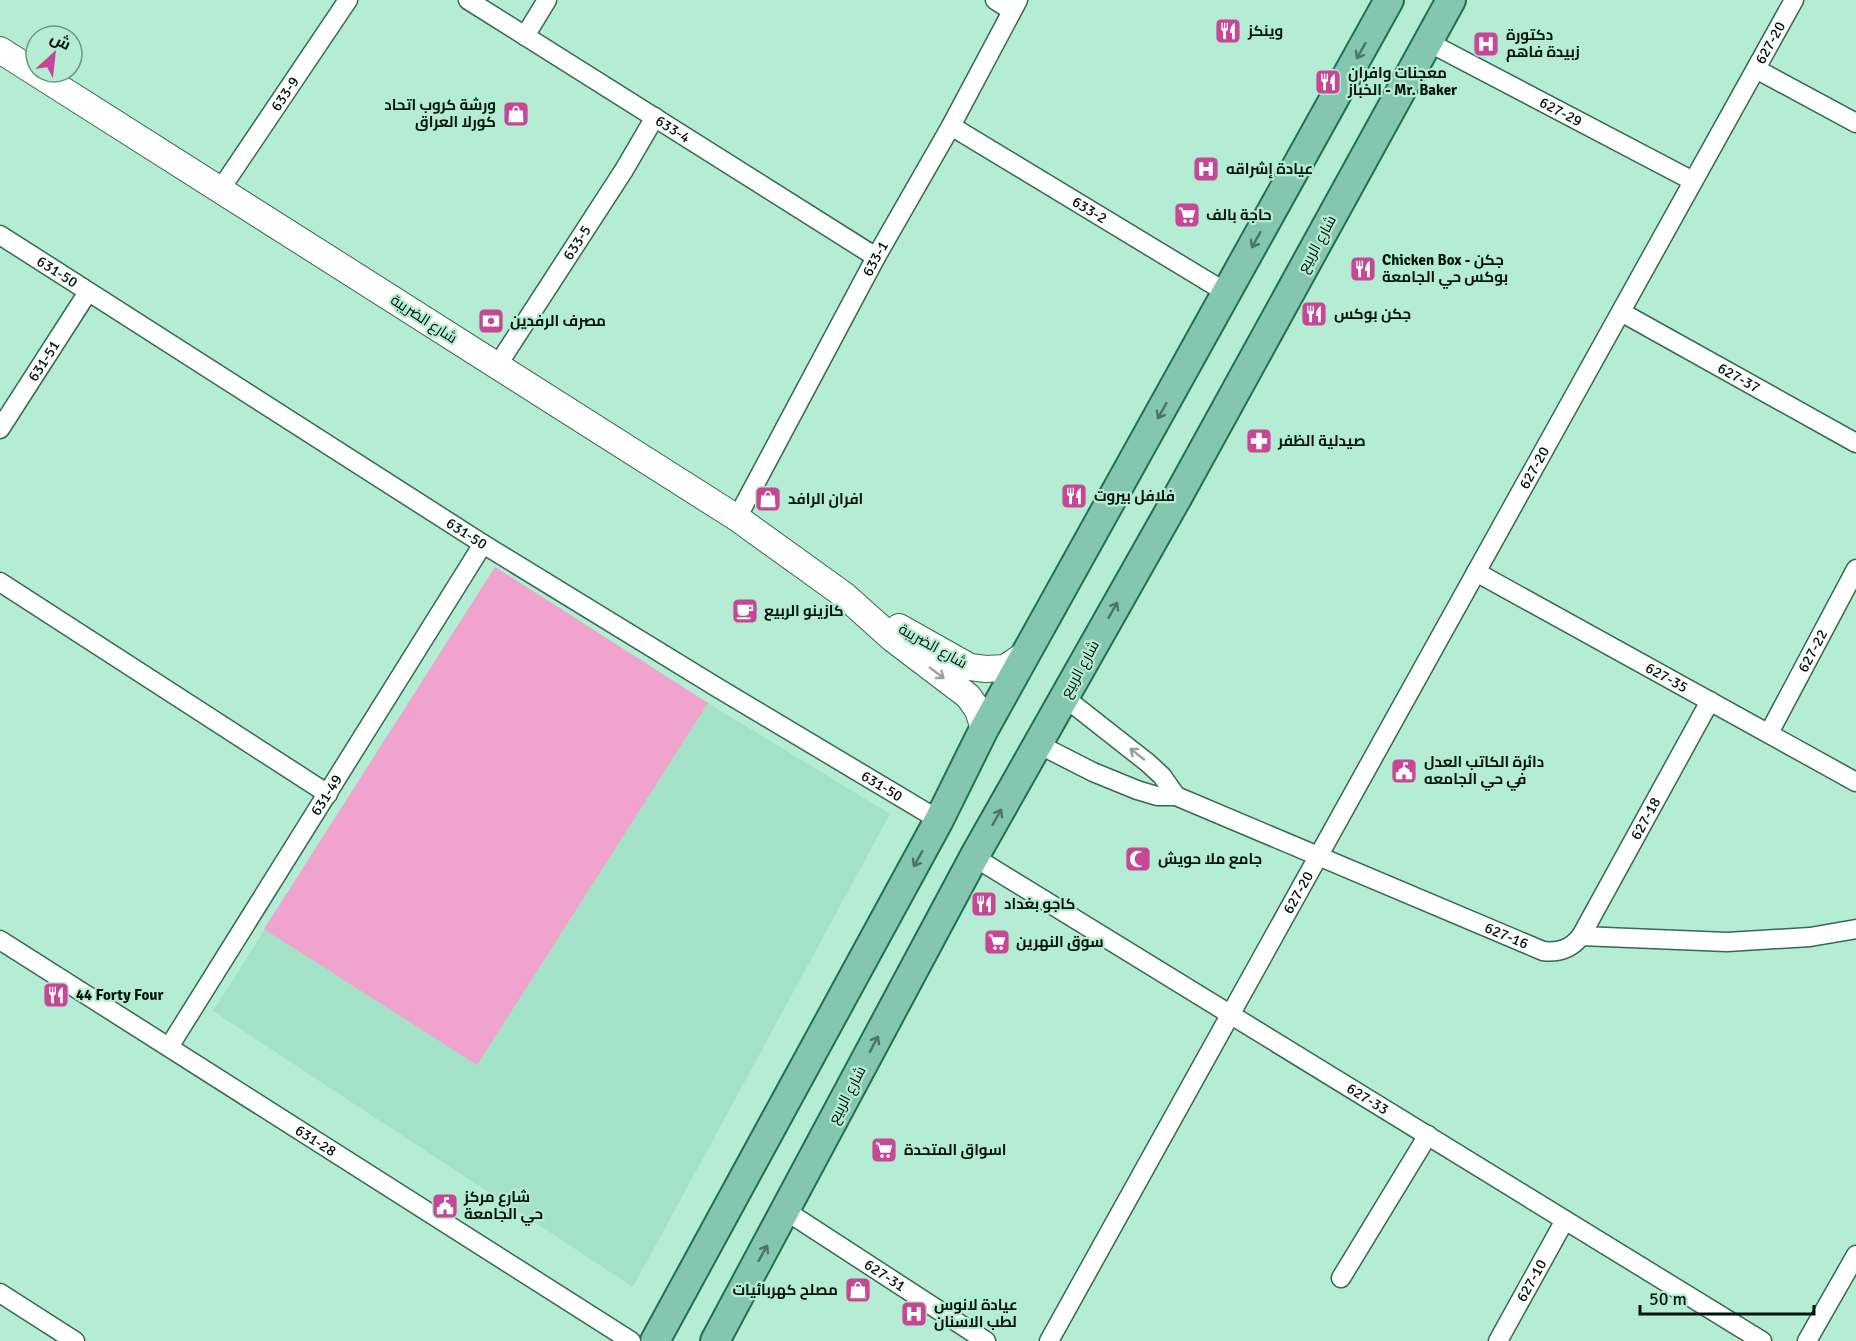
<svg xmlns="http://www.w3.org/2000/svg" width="1856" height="1341" font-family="Signika,Cairo,sans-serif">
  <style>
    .built { fill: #a3e2c7 }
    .green { fill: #f0a3cc }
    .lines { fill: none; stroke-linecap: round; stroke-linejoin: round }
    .street-casing { stroke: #356855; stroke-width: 21 }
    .secondary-casing { stroke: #356855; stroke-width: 28 }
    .primary-casing { stroke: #216f54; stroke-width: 32 }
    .street { stroke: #fff; stroke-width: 18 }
    .secondary { stroke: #fff; stroke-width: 26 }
    .primary { stroke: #84c6b0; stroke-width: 28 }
    .oneway { stroke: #497666 }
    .oneway2 { stroke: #99a19e }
    .labels { text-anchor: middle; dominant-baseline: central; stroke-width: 4.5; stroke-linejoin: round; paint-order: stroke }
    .poi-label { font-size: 15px; font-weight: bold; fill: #01140c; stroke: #b5ecd4; text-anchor: start }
    .street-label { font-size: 15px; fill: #01140c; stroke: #b5ecd4 }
  </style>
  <rect width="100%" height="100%" fill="#b5ecd4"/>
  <!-- built -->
  <path class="built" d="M495 567 708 703 890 814 633 1287 213 1011Z"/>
  <!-- green -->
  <path class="green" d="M495 567 708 703 477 1065 264 929Z"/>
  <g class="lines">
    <defs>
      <g id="street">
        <path id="s1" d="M468 0 876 257"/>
        <path d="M995 0 1012 11"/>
        <path d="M525 36 547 0"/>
        <path id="s2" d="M1428 42 1693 181"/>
        <path d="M1756 69 1856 123"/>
        <path id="s3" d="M951 126 1227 293"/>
        <path id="s4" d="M220 190 348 0"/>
        <path id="s5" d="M0 235 483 544 718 688 939 820"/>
        <path id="s6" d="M1621 312 1856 443"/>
        <path id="s7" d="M497 366 624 170 655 117"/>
        <path id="s8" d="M0 429 88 292"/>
        <path id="s9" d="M737 518 876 257 951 126 1018 0"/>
        <path id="s10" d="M1476 572 1856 782"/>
        <path d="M0 582 328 794"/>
        <path d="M1064 697 1148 763 1162 776 1176 796"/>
        <path id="s11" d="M1769 733 1856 569"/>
        <path id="s12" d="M1038 744 1093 772 1137 790 1157 796H1176L1543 951C1559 953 1571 949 1581 936L1727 942 1810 937 1856 929"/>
        <path id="s13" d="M974 857 1762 1341"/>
        <path id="s14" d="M1581 936 1710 701"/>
        <path id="s15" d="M0 940 631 1341"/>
        <path id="s16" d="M169 1047 483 544"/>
        <path id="s17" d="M786 1211 986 1341"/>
        <path d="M1341 1278 1428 1135"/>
        <path d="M0 1293 75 1341"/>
        <path id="s18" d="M1049 1341 1794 0"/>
        <path id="s19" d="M1498 1341 1565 1220"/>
        <path d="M1807 1341 1856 1255"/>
      </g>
      <path id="secondary" d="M0 50 737 518 844 595 893 639 968 696 978 710 984 729
        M899 627 970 667 986 669 1005 668 1026 654"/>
      <path id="primary" d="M655 1341 939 820 984 729 1389 0
        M715 1341 974 857 1177 498 1451 0"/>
    </defs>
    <!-- street casing -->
    <use href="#street" class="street-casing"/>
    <!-- secondary casing -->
    <use href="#secondary" class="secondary-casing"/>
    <!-- primary casing -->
    <use href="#primary" class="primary-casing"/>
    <!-- street -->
    <use href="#street" class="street"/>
    <!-- secondary -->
    <use href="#secondary" class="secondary"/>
    <!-- primary -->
    <use href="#primary" class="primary"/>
  </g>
  <!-- one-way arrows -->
  <defs><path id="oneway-shaft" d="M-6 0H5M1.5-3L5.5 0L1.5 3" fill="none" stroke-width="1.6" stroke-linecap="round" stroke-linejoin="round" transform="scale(1.5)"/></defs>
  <g class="oneway">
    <use href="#oneway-shaft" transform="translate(1361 51) rotate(119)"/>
    <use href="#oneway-shaft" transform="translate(1256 240) rotate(119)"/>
    <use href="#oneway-shaft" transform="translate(1162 411) rotate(119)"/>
    <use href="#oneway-shaft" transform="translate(1113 610) rotate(-60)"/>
    <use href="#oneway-shaft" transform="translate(997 817) rotate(-60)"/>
    <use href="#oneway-shaft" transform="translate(918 859) rotate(119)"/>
    <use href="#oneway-shaft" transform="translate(874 1044) rotate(-62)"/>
    <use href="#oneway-shaft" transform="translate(763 1253) rotate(-61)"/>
  </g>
  <g class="oneway2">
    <use href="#oneway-shaft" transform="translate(937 673) rotate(37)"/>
    <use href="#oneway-shaft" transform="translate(1137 754) rotate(-142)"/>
  </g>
  <!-- icons -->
  <defs>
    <symbol id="restaurant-square" viewBox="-11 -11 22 22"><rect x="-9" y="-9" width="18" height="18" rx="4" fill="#c64794" stroke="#b5ecd4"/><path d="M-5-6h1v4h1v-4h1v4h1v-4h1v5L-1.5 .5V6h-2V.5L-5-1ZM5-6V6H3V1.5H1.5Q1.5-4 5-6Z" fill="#fff"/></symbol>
    <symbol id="hospital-square" viewBox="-11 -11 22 22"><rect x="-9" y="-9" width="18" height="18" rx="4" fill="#c64794" stroke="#b5ecd4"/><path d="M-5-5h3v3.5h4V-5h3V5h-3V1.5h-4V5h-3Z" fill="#fff"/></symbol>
    <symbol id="shop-square" viewBox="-11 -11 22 22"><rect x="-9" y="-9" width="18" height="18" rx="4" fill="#c64794" stroke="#b5ecd4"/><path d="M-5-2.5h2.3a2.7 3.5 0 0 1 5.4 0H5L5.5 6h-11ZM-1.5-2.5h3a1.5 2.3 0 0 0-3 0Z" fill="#fff"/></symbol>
    <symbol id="supermarket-square" viewBox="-11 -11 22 22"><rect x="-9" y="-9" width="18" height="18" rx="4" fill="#c64794" stroke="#b5ecd4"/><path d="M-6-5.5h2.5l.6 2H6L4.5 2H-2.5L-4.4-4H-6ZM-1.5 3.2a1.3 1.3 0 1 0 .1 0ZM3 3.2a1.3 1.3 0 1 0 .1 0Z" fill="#fff"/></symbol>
    <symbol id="bank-square" viewBox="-11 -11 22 22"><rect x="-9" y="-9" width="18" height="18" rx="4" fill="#c64794" stroke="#b5ecd4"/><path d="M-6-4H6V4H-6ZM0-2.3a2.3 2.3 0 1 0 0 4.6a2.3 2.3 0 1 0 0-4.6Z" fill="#fff"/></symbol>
    <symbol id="pharmacy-square" viewBox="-11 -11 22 22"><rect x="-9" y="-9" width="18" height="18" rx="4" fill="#c64794" stroke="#b5ecd4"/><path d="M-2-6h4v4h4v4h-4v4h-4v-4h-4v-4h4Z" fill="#fff"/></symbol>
    <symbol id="cafe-square" viewBox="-11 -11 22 22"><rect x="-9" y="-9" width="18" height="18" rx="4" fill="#c64794" stroke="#b5ecd4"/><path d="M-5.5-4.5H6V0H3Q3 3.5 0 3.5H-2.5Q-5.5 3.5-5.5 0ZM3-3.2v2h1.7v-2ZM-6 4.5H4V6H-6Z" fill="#fff"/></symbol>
    <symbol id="civic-square" viewBox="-11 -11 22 22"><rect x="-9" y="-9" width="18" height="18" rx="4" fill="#c64794" stroke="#b5ecd4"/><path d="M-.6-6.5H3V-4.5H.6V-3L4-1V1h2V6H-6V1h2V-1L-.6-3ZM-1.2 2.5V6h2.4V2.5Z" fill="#fff"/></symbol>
    <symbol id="mosque-square" viewBox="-11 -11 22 22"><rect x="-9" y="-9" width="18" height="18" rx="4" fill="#c64794" stroke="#b5ecd4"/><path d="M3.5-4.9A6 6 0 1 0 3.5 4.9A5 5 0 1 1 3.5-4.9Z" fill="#fff"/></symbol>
  </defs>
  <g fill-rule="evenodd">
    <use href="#restaurant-square" x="1213" y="16" width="30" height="30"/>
    <use href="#hospital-square" x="1471" y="29" width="30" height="30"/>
    <use href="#restaurant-square" x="1313" y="67" width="30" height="30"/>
    <use href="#shop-square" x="501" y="99" width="30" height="30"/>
    <use href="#hospital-square" x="1191" y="154" width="30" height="30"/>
    <use href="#supermarket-square" x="1172" y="200" width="30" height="30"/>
    <use href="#restaurant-square" x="1348" y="254" width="30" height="30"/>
    <use href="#restaurant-square" x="1299" y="299" width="30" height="30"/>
    <use href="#bank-square" x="476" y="306" width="30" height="30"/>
    <use href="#pharmacy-square" x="1244" y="426" width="30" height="30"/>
    <use href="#restaurant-square" x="1059" y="481" width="30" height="30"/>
    <use href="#shop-square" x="753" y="484" width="30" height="30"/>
    <use href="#cafe-square" x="730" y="596" width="30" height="30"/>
    <use href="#civic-square" x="1389" y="756" width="30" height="30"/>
    <use href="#mosque-square" x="1123" y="844" width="30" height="30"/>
    <use href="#restaurant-square" x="969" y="889" width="30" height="30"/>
    <use href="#supermarket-square" x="982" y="927" width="30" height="30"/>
    <use href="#restaurant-square" x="41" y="980" width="30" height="30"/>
    <use href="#supermarket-square" x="869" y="1135" width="30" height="30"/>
    <use href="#civic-square" x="430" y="1191" width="30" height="30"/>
    <use href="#shop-square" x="843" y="1275" width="30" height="30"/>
    <use href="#hospital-square" x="899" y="1299" width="30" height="30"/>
  </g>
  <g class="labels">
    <!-- poi labels -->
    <g class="poi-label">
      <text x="1248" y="31">وينكز</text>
      <text x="1506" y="35">دكتورة<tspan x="1506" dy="17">زبيدة فاهم</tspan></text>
      <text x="1348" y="73">معجنات وافران<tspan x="1348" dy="17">الخباز - Mr. Baker</tspan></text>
      <text x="496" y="105" text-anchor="end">ورشة كروب اتحاد<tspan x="496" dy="17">كورلا العراق</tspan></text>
      <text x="1226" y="169">عيادة إشراقه</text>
      <text x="1206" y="215">حاجة بالف</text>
      <text x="1382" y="260">Chicken Box - جكن<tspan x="1382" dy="17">بوكس حي الجامعة</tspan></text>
      <text x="1334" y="314">جكن بوكس</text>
      <text x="510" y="321">مصرف الرفدين</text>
      <text x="1278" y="441">صيدلية الظفر</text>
      <text x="1094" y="496">فلافل بيروت</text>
      <text x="788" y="499">افران الرافد</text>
      <text x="764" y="611">كازينو الربيع</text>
      <text x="1424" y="762">دائرة الكاتب العدل<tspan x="1424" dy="17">في حي الجامعه</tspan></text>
      <text x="1158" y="859">جامع ملا حويش</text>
      <text x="1004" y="904">كاجو بغداد</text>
      <text x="1016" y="942">سوق النهرين</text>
      <text x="76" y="995">44 Forty Four</text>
      <text x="904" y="1150">اسواق المتحدة</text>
      <text x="464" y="1197">شارع مركز<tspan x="464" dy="17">حي الجامعة</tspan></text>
      <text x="838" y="1290" text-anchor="end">مصلح كهربائيات</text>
      <text x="934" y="1305">عيادة لانوس<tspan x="934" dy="17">لطب الاسنان</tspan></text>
    </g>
    <!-- street labels -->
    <g class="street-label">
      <text stroke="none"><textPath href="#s18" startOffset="1485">627-20</textPath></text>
      <text stroke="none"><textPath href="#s4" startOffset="116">633-9</textPath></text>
      <text stroke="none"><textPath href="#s2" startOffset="150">627-29</textPath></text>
      <text stroke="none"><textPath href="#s1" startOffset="242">633-4</textPath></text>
      <text stroke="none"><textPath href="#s3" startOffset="162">633-2</textPath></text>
      <text stroke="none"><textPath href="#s7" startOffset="147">633-5</textPath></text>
      <text transform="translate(1317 244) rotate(-61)">شارع الربيع</text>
      <text stroke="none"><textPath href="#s9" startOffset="294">633-1</textPath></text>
      <text stroke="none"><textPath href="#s5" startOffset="68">631-50</textPath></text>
      <text transform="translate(424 319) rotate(33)">شارع الضريبة</text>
      <text stroke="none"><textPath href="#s8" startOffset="81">631-51</textPath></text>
      <text stroke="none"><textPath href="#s6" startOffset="135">627-37</textPath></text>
      <text stroke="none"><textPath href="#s18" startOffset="999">627-20</textPath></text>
      <text stroke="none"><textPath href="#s5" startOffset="554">631-50</textPath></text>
      <text transform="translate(933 646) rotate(29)">شارع الضريبة</text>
      <text stroke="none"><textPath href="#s11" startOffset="93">627-22</textPath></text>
      <text transform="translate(1080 669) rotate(-61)">شارع الربيع</text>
      <text stroke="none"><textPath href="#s10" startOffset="218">627-35</textPath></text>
      <text stroke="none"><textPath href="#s5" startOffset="1040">631-50</textPath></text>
      <text stroke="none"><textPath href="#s16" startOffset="297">631-49</textPath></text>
      <text stroke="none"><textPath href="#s14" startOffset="134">627-18</textPath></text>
      <text stroke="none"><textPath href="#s18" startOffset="513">627-20</textPath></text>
      <text stroke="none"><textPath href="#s12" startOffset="508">627-16</textPath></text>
      <text transform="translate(847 1095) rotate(-62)">شارع الربيع</text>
      <text stroke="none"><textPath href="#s13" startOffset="462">627-33</textPath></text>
      <text stroke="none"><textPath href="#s15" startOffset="374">631-28</textPath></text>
      <text stroke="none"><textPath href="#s17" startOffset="118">627-31</textPath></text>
      <text stroke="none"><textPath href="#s19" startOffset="69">627-10</textPath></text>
    </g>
  </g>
  <!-- north arrow -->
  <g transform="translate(54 54) rotate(27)"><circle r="28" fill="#b5ecd4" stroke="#6d9684" stroke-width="1.5"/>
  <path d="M0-4.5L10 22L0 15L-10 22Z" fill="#c64794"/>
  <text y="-9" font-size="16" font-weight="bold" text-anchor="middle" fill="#01140c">ش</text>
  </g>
  <!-- scale -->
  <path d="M1640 1305v9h174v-9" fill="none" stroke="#01140c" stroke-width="3"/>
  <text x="1649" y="1305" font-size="18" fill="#01140c" stroke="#b5ecd4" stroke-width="4.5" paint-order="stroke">50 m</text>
</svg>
